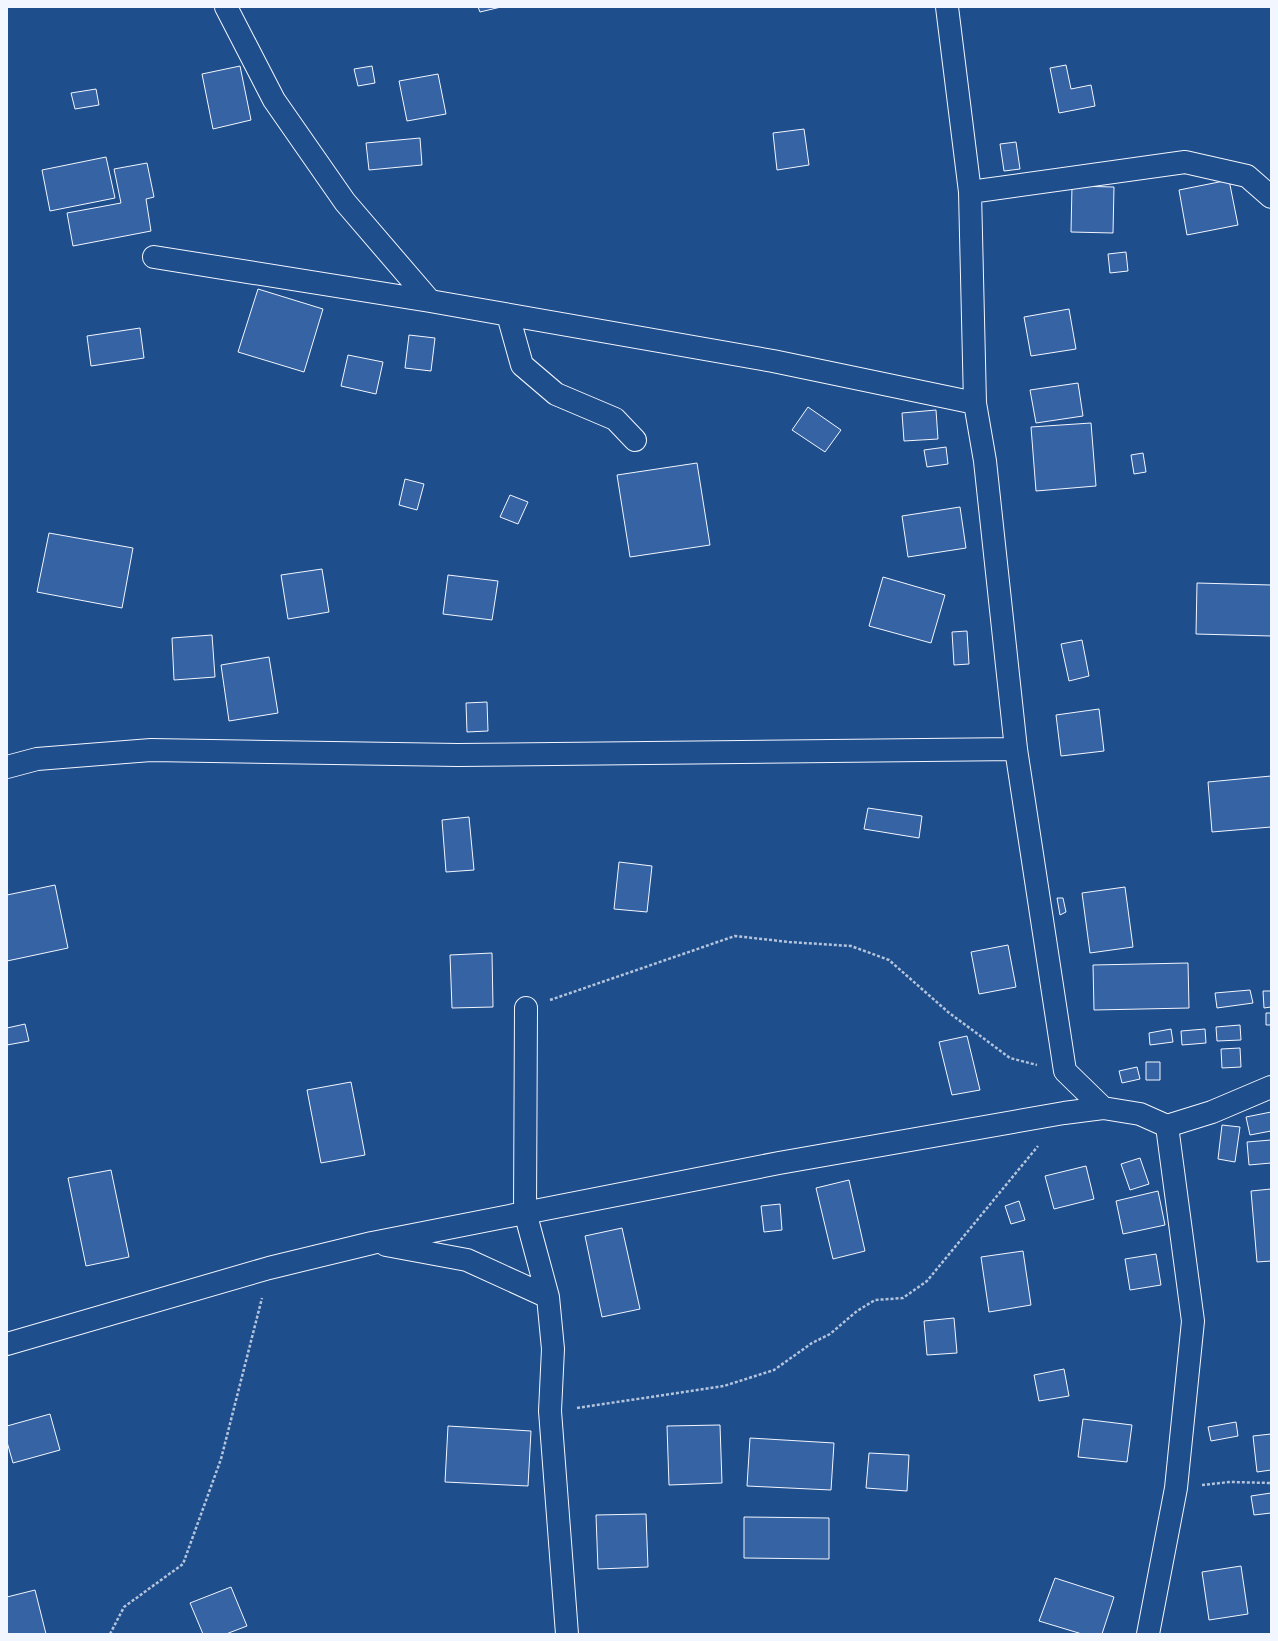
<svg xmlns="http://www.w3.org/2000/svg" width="1278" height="1641" font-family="Manrope,sans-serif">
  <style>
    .building { fill: #3563a3; stroke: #f2f6ff }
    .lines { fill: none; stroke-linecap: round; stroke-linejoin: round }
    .street-casing { stroke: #f2f6ff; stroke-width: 24 }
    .path { stroke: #b3c4dc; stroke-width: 2.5; stroke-dasharray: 3 2; stroke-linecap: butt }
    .street { stroke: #1f4e8c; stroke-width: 22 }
  </style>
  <rect width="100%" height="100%" fill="#1f4e8c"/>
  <!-- building -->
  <path class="building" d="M478 7H501L480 12Z
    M1066 65 1071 89 1091 85 1095 106 1059 113 1050 68Z
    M240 66 251 120 213 129 202 74Z
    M372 66 375 83 358 86 354 69Z
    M438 74 446 114 407 121 399 81Z
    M96 89 99 105 75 109 71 93Z
    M804 129 809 165 777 170 773 133Z
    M420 138 422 165 369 170 366 143Z
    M1016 142 1020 169 1004 171 1000 144Z
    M106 157 115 198 50 211 42 170Z
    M147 163 154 197 146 199 151 231 73 246 67 213 121 203 114 169Z
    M1229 180 1238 225 1187 235 1179 190Z
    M1072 186 1114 187 1113 233 1071 232Z
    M1126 252 1128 271 1110 273 1108 254Z
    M258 289 323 309 304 372 238 352Z
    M1069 309 1076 349 1031 356 1024 317Z
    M140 328 144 358 91 366 87 336Z
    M409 335 435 338 431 371 405 368Z
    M348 355 383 362 376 394 341 386Z
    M1078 383 1083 416 1036 423 1030 390Z
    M808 407 841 430 825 452 792 430Z
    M936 410 938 439 904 441 902 413Z
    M1091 423 1096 486 1036 491 1031 427Z
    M946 447 948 464 927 467 924 450Z
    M1143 453 1146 472 1134 474 1131 455Z
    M697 463 710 545 630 557 617 475Z
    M405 479 424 484 417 510 399 505Z
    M510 495 528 502 518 524 500 517Z
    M960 507 966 548 908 557 902 516Z
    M49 533 133 548 122 608 37 592Z
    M322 569 329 612 288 619 281 575Z
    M448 575 498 581 492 620 443 614Z
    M883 577 945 595 931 643 869 626Z
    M1197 583 1271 585V636L1196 634Z
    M967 631 969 664 954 665 952 632Z
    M212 635 215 677 174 680 172 638Z
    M1082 640 1089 676 1069 681 1061 644Z
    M269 657 278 713 229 721 221 665Z
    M487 702 488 731 467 732 466 703Z
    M1099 709 1104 751 1061 756 1056 715Z
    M1271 776V827L1212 832 1208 782Z
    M868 808 922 816 919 838 864 829Z
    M469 817 474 870 446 872 442 820Z
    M619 862 652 866 647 912 614 909Z
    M55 885 68 948 7 961V895Z
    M1125 887 1133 947 1090 953 1082 893Z
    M1057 898H1063L1066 912 1060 915Z
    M1008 945 1016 987 979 994 971 952Z
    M492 953 493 1007 452 1008 450 955Z
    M1188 963 1189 1008 1094 1010 1093 965Z
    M1250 990 1253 1003 1217 1008 1215 993Z
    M1263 991H1271V1007L1264 1008Z
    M1266 1013H1271V1025H1266Z
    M25 1024 29 1041 7 1045V1028Z
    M1240 1025 1241 1040 1217 1041 1216 1027Z
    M1171 1029 1173 1042 1150 1045 1149 1033Z
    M1205 1029 1206 1043 1182 1045 1181 1031Z
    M967 1036 980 1090 952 1095 939 1042Z
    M1240 1048 1241 1067 1222 1068 1221 1049Z
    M1146 1062H1160V1080H1146Z
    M1137 1067 1140 1079 1122 1083 1119 1071Z
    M351 1082 365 1155 321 1163 307 1090Z
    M1271 1112V1131L1250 1135 1246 1117Z
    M1222 1125 1240 1127 1235 1162 1218 1159Z
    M1271 1140V1163L1249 1165 1247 1142Z
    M1140 1158 1149 1184 1130 1190 1121 1164Z
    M1086 1166 1094 1199 1054 1209 1045 1176Z
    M111 1170 129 1257 86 1266 68 1178Z
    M849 1180 865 1251 833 1259 816 1188Z
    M1271 1189V1261L1257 1262 1251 1191Z
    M1158 1191 1165 1225 1123 1234 1116 1201Z
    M1019 1201 1025 1220 1011 1224 1005 1206Z
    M780 1204 782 1230 764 1232 761 1206Z
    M622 1228 640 1309 602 1317 585 1236Z
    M1023 1251 1031 1305 989 1312 981 1257Z
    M1156 1254 1161 1285 1130 1290 1125 1259Z
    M954 1318 957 1353 927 1355 924 1321Z
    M1064 1369 1069 1396 1039 1401 1034 1375Z
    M50 1414 60 1450 13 1463 7 1442V1426Z
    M1083 1419 1132 1425 1127 1462 1078 1457Z
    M1236 1422 1238 1436 1211 1441 1208 1427Z
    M720 1425 722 1483 669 1485 667 1426Z
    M448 1426 531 1431 528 1486 445 1482Z
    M1271 1434V1470L1257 1472 1253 1436Z
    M750 1438 834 1443 831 1490 747 1486Z
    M869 1453 909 1455 907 1491 866 1488Z
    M1271 1493V1513L1254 1515 1251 1496Z
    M646 1514 648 1567 598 1569 596 1515Z
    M744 1517 829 1518V1559L744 1558Z
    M1241 1566 1248 1614 1209 1620 1202 1572Z
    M1055 1578 1114 1597 1102 1634H1082L1039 1621Z
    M231 1587 247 1626 226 1634H203L190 1603Z
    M35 1590 46 1634H7V1597Z"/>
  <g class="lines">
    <defs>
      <path id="street" d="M226 7 274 100 345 202 430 301 773 361 975 403
        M947 7 970 192 975 403 985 461 1016 749 1065 1071 1103 1108 1140 1114 1167 1126 1193 1321 1176 1488 1148 1634
        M970 192 1185 162 1247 176 1271 197
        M154 257 430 301
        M508 315 522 365 556 394 615 419 635 440
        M7 767 37 759 151 750 458 755 1016 749
        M526 1008 525 1212 548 1297
        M1167 1126 1212 1112 1271 1087
        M386 1245 467 1260 548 1297 553 1349 550 1411 567 1634
        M7 1344 269 1268 372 1243 779 1163 1064 1113 1103 1108"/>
    </defs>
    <!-- street casing -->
    <use href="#street" class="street-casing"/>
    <!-- path -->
    <path class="path" d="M550 1000 735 936 789 942 851 946 889 960 948 1012 1010 1058 1037 1065
      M577 1408 724 1386 774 1370 812 1343 830 1334 857 1311 875 1300 903 1298 927 1281 1038 1146
      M1202 1485 1230 1482 1271 1483
      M110 1634 124 1607 183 1564 221 1459 262 1298"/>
    <!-- street -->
    <use href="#street" class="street"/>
  </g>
  <!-- border -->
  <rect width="1278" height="1641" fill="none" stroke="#f2f6ff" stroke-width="16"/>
</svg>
